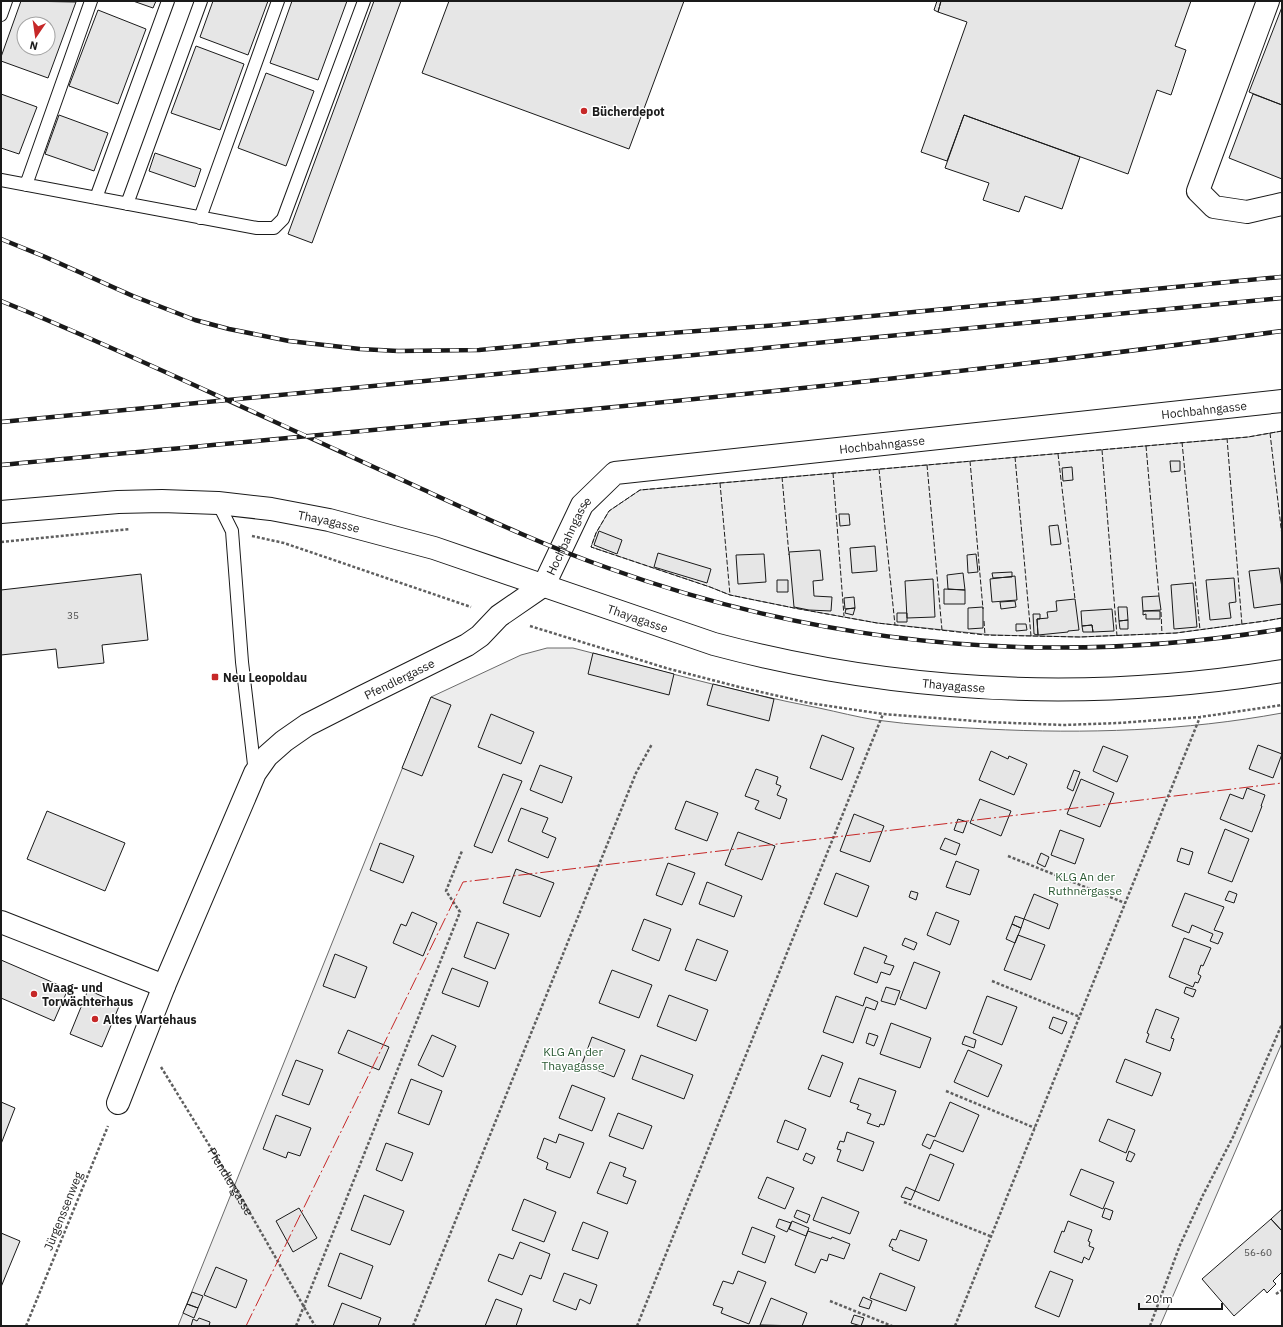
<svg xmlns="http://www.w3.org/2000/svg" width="1283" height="1327" font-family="'IBM Plex Sans',sans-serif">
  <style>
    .green { fill: #ededed; stroke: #6a6a6a }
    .building { fill: #e6e6e6; stroke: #1a1a1a; fill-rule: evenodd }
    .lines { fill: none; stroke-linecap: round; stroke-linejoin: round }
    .lane-casing { stroke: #1a1a1a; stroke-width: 14 }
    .street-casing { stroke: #1a1a1a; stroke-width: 24 }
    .path { stroke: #5f5f5f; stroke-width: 2.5; stroke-dasharray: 3 2; stroke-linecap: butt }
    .lane { stroke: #fff; stroke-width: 12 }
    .street { stroke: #fff; stroke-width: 22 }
    .rail-casing { stroke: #1a1a1a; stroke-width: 4.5 }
    .rail { stroke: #fff; stroke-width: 3; stroke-dasharray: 9; stroke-linecap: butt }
    .fence { stroke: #1a1a1a; stroke-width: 1; stroke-dasharray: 5 2; stroke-linecap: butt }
    .power { stroke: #c62828; stroke-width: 1; stroke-dasharray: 14 3 2 3; stroke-linecap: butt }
    .poi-dot { fill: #c62828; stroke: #fff; stroke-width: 1.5 }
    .labels { text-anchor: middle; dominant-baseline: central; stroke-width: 3; stroke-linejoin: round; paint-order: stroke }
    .number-label { font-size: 10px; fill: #4d4d4d }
    .poi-label { font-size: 12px; font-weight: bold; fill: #1a1a1a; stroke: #fff; text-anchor: start }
    .street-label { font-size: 12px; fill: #1a1a1a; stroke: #fff }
    .park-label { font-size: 12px; fill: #2b5a34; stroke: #fff }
  </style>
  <rect width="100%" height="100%" fill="#fff"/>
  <!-- green -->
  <path class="green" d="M1282 431V618L1265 621 1176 633 1080 637 992 635 877 623 794 608 730 595 710 587 591 547 596 533 609 511 640 490 1248 437Z
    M547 648H573C655 669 736 692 819 708 838 712 857 717 876 720 912 725 950 727 987 729 1085 734 1185 731 1282 713V1043L1160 1326H178L431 697 521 655Z"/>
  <!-- building -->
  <path class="building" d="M21 1 76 2 48 78 1 61V57ZM24 24H48V48H24Z
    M133 1H156L153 8Z
    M213 1H268L248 55 200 37Z
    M292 1H347L318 80 270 63Z
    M374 1H401L312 243 288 234Z
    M449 1H684L629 149 422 73Z
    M937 1H941L938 12 934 10Z
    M941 1H1191L1175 46 1186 50 1171 95 1157 90 1128 174 964 115 947 161 921 152 967 22 938 12Z
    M1282 7V105L1249 92Z
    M98 10 146 29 118 104 69 86Z
    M196 46 244 64 220 130 171 113Z
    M266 73 314 91 286 166 238 148Z
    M1 94 37 107 19 154 1 148Z
    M1253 94 1282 105V179L1229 158Z
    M59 115 108 133 94 171 45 154Z
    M964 115 1080 157 1062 209 1025 196 1019 212 983 200 989 183 945 168Z
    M155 153 201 169 195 187 149 171Z
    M1170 461H1180V471L1171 472Z
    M1072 467 1073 480 1063 481 1062 468Z
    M839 514H849L850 525 840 526Z
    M1058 525 1061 544 1051 545 1049 526Z
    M599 531 622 540 617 554 594 545Z
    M875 546 877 571 852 573 850 548Z
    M820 550 823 580 813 581 814 596 832 597 831 611 809 610 794 607 789 552Z
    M658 553 711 569 707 583 654 567Z
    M764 554 766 582 738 584 736 555Z
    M976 554 978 572 968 573 967 555Z
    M1279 568 1282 588V604L1254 608 1249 571Z
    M1012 572V577L993 578 992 573Z
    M963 573 965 590 948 589 947 575Z
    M141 574 148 640 102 645 104 663 58 668 56 649 1 655V590Z
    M1015 576 1017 600 992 602 990 579Z
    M1234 578 1236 602 1229 603 1231 618 1210 620 1206 580Z
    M933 579 935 617 907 618 905 581Z
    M777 580H788V592H777Z
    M1193 583 1197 627 1174 629 1171 585Z
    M944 589 965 590V604H944Z
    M1159 596 1161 610 1143 611 1142 597Z
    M854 597 855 608 845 609 844 598Z
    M1075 599 1079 630 1068 631V632L1038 635 1037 619 1048 618 1047 612 1057 611 1056 601Z
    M1015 601 1016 607 1001 609 1000 602Z
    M983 607V628L968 629V608Z
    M1118 607H1127L1128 620 1119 621Z
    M855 608 853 615 845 613 846 609Z
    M1112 609 1114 631 1093 632 1092 625 1082 626 1081 611Z
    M1143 611H1160V619H1146V614L1143 615Z
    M897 613H907V622H897Z
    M1033 614H1040V619H1037L1038 635 1034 634Z
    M1128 620V629H1120L1119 621Z
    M1016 624H1026L1027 630 1016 631Z
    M1092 625 1093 632H1083L1082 626Z
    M593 653 674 674 669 695 588 674Z
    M713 684 774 699 769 721 707 705Z
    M431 697 451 705 422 776 402 768Z
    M491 714 534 732 521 764 478 747Z
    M822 735 854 748 842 780 810 768Z
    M1258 745 1282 754 1273 778 1249 769Z
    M1103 746 1128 756 1117 782 1093 771Z
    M991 751 1008 759 1009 756 1027 764 1014 795 979 780Z
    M540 765 572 777 562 803 530 790Z
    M756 769 778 777 776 784 781 786 777 795 787 799 780 819 755 809 759 801 745 796Z
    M1074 770 1080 772 1073 791 1067 788Z
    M503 774 522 781 492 853 474 846Z
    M1081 779 1114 793 1100 827 1067 814Z
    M1247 788 1265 795 1261 806H1262L1252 832 1220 819 1230 794 1243 799Z
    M980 799 1011 811 1001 836 970 823Z
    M686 801 718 813 707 841 675 829Z
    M521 808 548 818 542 832 556 838 548 858 508 841Z
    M47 811 125 843 105 891 27 859Z
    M854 814 884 826 870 862 840 851Z
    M958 819 967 822 963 833 954 830Z
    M1225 829 1249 839 1232 882 1208 873Z
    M1060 830 1084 839 1075 864 1051 855Z
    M738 832 775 846 762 880 725 865Z
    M945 838 960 844 956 855 940 849Z
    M380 843 414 856 403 883 370 870Z
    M1181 848 1193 852 1189 865 1177 861Z
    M1041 853 1049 857 1045 867 1037 863Z
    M956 861 979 870 970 895 946 887Z
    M668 863 695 873 682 905 656 895Z
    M516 869 554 883 540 917 503 903Z
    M836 873 869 886 857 917 824 904Z
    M707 882 742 896 734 917 699 904Z
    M911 891 918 893 916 900 909 897Z
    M1229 891 1237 894 1234 903 1225 900Z
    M1185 893 1224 907 1214 930 1223 933 1218 944 1210 941 1213 934 1192 925 1189 933 1172 926Z
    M1034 894 1058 904 1049 929 1024 919Z
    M412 912 437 923 423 956 393 943 401 924 406 926Z
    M936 912 959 921 950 945 927 935Z
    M1015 916 1024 919 1021 928 1012 924Z
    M644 919 671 929 659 961 632 950Z
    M477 922 509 934 495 969 464 957Z
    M1012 924 1021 928 1015 943 1006 939Z
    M1018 935 1045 945 1031 980 1004 970Z
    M905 938 917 943 914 950 902 945Z
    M1184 938 1211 948 1203 966 1201 965 1198 974 1201 976 1198 983 1195 982 1193 987 1169 977Z
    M697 939 728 951 716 981 685 970Z
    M864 947 887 956 884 963 894 966 890 975 881 972 877 983 854 974Z
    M335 954 367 967 355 998 323 986Z
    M1 960 68 989 54 1021 1 998Z
    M914 962 940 972 926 1009 900 999Z
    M452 968 488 982 479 1007 442 993Z
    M612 970 652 985 639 1018 599 1003Z
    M886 987 900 991 895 1005 881 1001Z
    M1186 987 1196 990 1193 997 1184 993Z
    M88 990 120 1004 102 1047 70 1034Z
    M669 995 708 1010 696 1041 657 1026Z
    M836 996 863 1006 866 997 878 1002 875 1010 866 1007 853 1043 823 1032Z
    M987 996 1017 1007 1002 1045 973 1033Z
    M1156 1009 1179 1018 1171 1038 1174 1039 1170 1051 1146 1042 1149 1034 1147 1033Z
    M1053 1017 1067 1022 1062 1034 1049 1028Z
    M891 1023 931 1038 920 1068 880 1054Z
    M348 1030 389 1047 379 1070 338 1053Z
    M869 1033 878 1036 874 1046 866 1043Z
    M432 1035 456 1046 443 1077 418 1065Z
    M965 1036 976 1040 974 1048 962 1044Z
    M592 1037 625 1050 614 1077 582 1064Z
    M968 1050 1002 1065 988 1097 954 1082Z
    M641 1055 693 1075 684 1099 632 1079Z
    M822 1055 843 1063 830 1097 808 1089Z
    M1125 1059 1161 1073 1152 1096 1116 1082Z
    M296 1060 323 1070 309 1105 282 1095Z
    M859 1078 896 1091 884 1125 880 1124 879 1127 867 1123 871 1114 857 1109 859 1105 850 1102Z
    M411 1079 442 1091 429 1125 398 1113Z
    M572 1085 605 1098 592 1131 559 1118Z
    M1 1102 15 1108 1 1144Z
    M950 1102 979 1115 963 1152 934 1140 930 1149 922 1145 927 1134 935 1137Z
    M618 1113 652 1126 643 1149 609 1136Z
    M276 1115 311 1128 300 1156 288 1152 286 1158 263 1149Z
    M1108 1119 1135 1130 1126 1153 1099 1141Z
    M785 1120 806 1129 798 1150 777 1142Z
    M847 1132 874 1142 863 1171 837 1161 841 1150 837 1149 840 1141 844 1142Z
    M559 1134 584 1143 570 1178 546 1169 548 1163 537 1158 544 1138 556 1143Z
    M386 1143 413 1153 402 1181 376 1170Z
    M1129 1151 1135 1154 1131 1162 1126 1160Z
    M806 1153 815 1157 812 1164 803 1160Z
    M930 1154 954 1164 939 1201 915 1191Z
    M610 1162 626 1168 623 1176 636 1181 627 1204 597 1193Z
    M1081 1169 1114 1182 1103 1209 1070 1195Z
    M767 1177 794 1188 785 1209 758 1198Z
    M906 1187 915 1191 911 1200 901 1197Z
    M364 1195 404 1211 390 1245 351 1230Z
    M822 1197 859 1212 850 1234 813 1220Z
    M524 1199 556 1212 544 1242 512 1230Z
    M299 1208 317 1238 293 1252 276 1221Z
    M1105 1208 1113 1211 1110 1220 1102 1217Z
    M1282 1209V1231L1271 1219Z
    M797 1210 810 1215 807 1223 794 1217Z
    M779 1219 791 1223 787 1232 776 1227Z
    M1271 1219 1282 1231V1272L1273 1281 1276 1284 1267 1293 1264 1289 1234 1316 1202 1279Z
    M792 1221 809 1228 806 1236 789 1229Z
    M1068 1221 1092 1230 1088 1241 1090 1242 1089 1246 1094 1248 1089 1260 1084 1257 1082 1263 1054 1252 1062 1231 1064 1232Z
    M583 1222 608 1232 598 1259 572 1250Z
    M752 1227 775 1236 765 1263 742 1254Z
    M900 1230 927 1240 919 1261 892 1250 893 1248 889 1246 892 1239 896 1240Z
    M808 1231 831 1239 832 1237 850 1244 844 1259 829 1254 827 1261 821 1259 815 1273 795 1265Z
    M1 1233 20 1241 1 1287Z
    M520 1242 550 1254 541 1279 530 1275 522 1295 488 1281 499 1254 513 1259Z
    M340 1253 373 1266 361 1299 328 1286Z
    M216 1267 247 1280 236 1308 204 1295Z
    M738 1271 766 1282 749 1324 721 1313 723 1308 713 1305 723 1281 733 1284Z
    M1050 1271 1073 1280 1059 1317 1035 1307Z
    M564 1273 597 1285 590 1304 580 1299 576 1310 553 1301Z
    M880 1273 915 1287 906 1311 870 1298Z
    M192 1292 203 1296 198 1308 187 1304Z
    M863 1297 872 1301 869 1309 859 1306Z
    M771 1298 807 1313 802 1326 760 1325Z
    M496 1299 522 1309 516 1326H485Z
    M342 1303 381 1318 378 1326H333Z
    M187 1304 198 1308 194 1318 183 1313Z
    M854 1315 864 1318 861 1326 851 1323Z
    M199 1318 210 1322 209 1326H211H191L193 1319 197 1321Z"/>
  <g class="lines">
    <defs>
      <path id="lane" d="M1 15 6 1
        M1 180 257 228H274L283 219 364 1
        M26 185 91 1
        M96 198 168 1
        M127 204 201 1
        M200 218 278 1
        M218 503 232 531 242 662 255 773"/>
      <g id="street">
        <path d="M1268 1 1198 191 1214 207 1247 212 1282 204"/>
        <path id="s2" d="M1 512 118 502 162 501 218 503 271 509 329 520 434 548 714 644C901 694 1092 702 1282 671"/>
        <path id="s3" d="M544 585 582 505 615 473 1282 401"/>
        <path d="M1 922 164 986"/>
        <path id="s4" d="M118 1103 164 986 255 773 267 756 284 741 307 725 362 697 467 645 480 636 499 616 544 585"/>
      </g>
    </defs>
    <!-- lane casing -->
    <use href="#lane" class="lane-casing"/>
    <!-- street casing -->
    <use href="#street" class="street-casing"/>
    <!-- path -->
    <g class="path">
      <path d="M252 536 284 543 471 607"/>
      <path d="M1 542 130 529"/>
      <path d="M530 626 666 668 739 687 809 703 883 714 988 722 1063 725 1119 723 1200 717 1282 705"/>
      <path d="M1008 856 1125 903"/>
      <path d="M992 981 1080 1017"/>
      <path id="s1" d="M161 1067 235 1187 315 1326"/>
      <path d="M946 1091 1035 1128"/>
      <path d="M904 1202 990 1236"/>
      <path d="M1276 1294 1282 1290"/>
      <path d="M830 1301 892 1326"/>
      <path d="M26 1326 108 1126"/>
      <path d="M296 1326 460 912 446 891 462 851"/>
      <path d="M413 1326 636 773 652 744"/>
      <path d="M637 1326 883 714"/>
      <path d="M955 1326 1200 717"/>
      <path d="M1150 1326 1180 1245 1203 1195 1233 1137 1282 1024"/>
    </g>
    <!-- lane -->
    <use href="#lane" class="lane"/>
    <!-- street -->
    <use href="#street" class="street"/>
    <defs>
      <path id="rail" d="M1 239 43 256 133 296 195 320 229 329 289 341 360 349 398 351 479 350 604 338 778 325 1281 277
        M1 301C66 327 130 356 194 385 270 419 346 454 422 489 483 517 545 546 608 568 828 647 1052 667 1282 629
        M1 422 1282 298
        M1 465C428 424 857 389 1282 331"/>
    </defs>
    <!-- rail casing -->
    <use href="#rail" class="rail-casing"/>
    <!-- rail -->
    <use href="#rail" class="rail"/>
    <!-- fence -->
    <path class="fence" d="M1282 431 1248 437 640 490 609 511 596 533 591 547 710 587 730 595 794 608 877 623 985 635 1080 637 1176 633 1265 621 1282 618
      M1270 433 1282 536
      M1227 438 1242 625
      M1182 442 1200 630
      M1146 446 1159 596
      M1102 450 1117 636
      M1058 454 1075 599
      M1015 457 1031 636
      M970 461 983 609
      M927 465 942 630
      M879 469 895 625
      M833 473 844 616
      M782 477 789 555
      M720 483 730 595
      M1161 612 1162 634
      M984 621 985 635"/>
    <!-- power -->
    <path class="power" d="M246 1326 463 882 1282 783"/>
  </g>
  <!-- markers -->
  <g class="poi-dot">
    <circle cx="584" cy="111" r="4"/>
    <rect x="211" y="673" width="8" height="8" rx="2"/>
    <circle cx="34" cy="994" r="4"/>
    <circle cx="95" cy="1019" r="4"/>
  </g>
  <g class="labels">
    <!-- number labels -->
    <g class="number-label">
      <text x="73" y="615">35</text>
      <text x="1258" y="1252">56-60</text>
    </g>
    <!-- poi labels -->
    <g class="poi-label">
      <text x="592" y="111">Bücherdepot</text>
      <text x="223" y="677">Neu Leopoldau</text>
      <text x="42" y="987">Waag- und<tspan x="42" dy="14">Torwächterhaus</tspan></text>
      <text x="103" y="1019">Altes Wartehaus</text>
    </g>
    <!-- street labels -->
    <g class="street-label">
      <text stroke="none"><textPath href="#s3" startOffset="727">Hochbahngasse</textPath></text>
      <text stroke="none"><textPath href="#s3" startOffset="403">Hochbahngasse</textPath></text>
      <text stroke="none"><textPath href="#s2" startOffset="330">Thayagasse</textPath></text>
      <text stroke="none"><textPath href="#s3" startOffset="55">Hochbahngasse</textPath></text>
      <text stroke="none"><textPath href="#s2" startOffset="654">Thayagasse</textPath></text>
      <text stroke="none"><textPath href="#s4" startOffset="532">Pfendlergasse</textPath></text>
      <text stroke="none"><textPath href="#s2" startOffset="978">Thayagasse</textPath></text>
      <text stroke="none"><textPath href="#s1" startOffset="134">Pfendlergasse</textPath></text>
      <text transform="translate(63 1211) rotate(-68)">Jürgenssenweg</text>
    </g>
    <!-- park labels -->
    <g class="park-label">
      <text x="1085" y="876">KLG An der<tspan x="1085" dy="14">Ruthnergasse</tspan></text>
      <text x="573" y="1051">KLG An der<tspan x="573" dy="14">Thayagasse</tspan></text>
    </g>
  </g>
  <!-- border -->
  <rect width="1283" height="1327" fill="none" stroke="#1a1a1a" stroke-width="4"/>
  <!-- north arrow -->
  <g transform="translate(36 36) rotate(193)"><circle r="19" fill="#ffffff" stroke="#a3a3a3"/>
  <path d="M0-3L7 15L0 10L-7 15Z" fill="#c62828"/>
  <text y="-6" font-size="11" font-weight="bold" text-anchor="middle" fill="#1a1a1a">N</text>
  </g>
  <!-- scale -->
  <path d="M1139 1303v6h83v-6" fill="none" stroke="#1a1a1a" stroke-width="2"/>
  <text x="1145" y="1303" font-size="12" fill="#1a1a1a" stroke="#ffffff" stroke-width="3" paint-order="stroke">20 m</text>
</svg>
